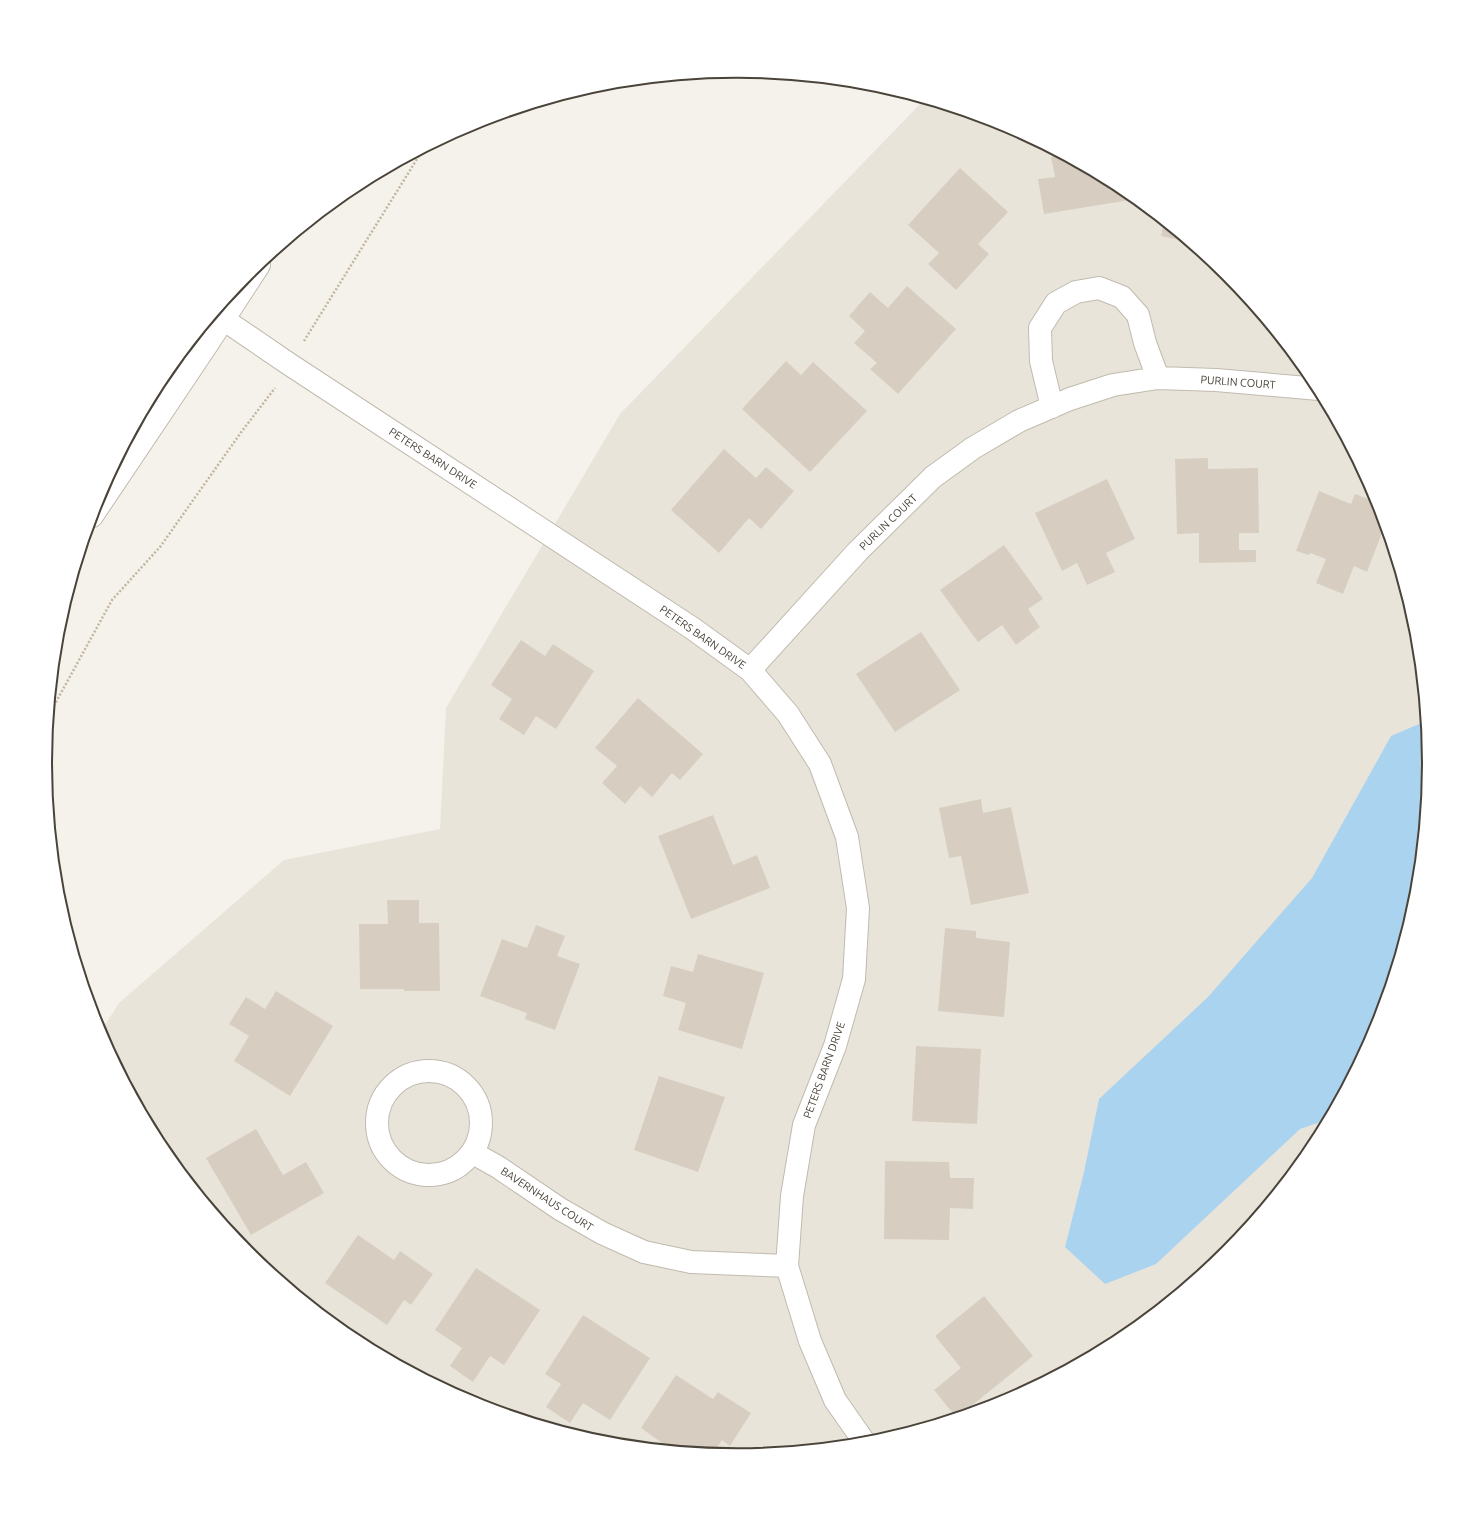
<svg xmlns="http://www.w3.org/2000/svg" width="1475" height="1527" font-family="Ubuntu,sans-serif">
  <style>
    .residential { fill: #e9e4da }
    .water { fill: #aad3ef }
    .building { fill: #d7cec1 }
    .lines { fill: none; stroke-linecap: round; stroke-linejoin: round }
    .minor-casing { stroke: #c1baae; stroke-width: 24 }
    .path { stroke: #c2b69f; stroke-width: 2.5; stroke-dasharray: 2 2; stroke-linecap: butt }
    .minor { stroke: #fff; stroke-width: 22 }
    .labels { text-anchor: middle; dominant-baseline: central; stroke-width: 3; stroke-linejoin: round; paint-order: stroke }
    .street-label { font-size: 11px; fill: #4a4339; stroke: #fff }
    .rim { fill: none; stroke: #4a4339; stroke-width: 2 }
  </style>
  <rect width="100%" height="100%" fill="#f5f2ec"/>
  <!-- residential -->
  <path class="residential" d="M924 100 1003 124 1122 188 1227 274 1313 379 1377 499 1417 629 1430 764 1417 899 1377 1029 1313 1148 1227 1253 1122 1339 1002 1403 872 1443 737 1456 602 1443 472 1403 353 1339 248 1253 162 1148 100 1033 119 1003 284 860 440 829 446 708 620 414Z"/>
  <!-- water -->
  <path class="water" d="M1426 721 1430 764 1417 899 1377 1029 1329 1119 1300 1129 1156 1264 1105 1284 1065 1247 1084 1172 1099 1099 1208 997 1312 878 1391 736Z"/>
  <!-- building -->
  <path class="building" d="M1061 155 1122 188 1136 199 1044 214 1038 179 1055 177 1051 157Z
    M960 168 1008 212 978 244 989 254 956 290 928 264 939 253 908 225Z
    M1164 222 1188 242 1161 236Z
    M907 286 956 329 898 394 870 369 877 363 854 343 865 331 849 316 870 292 888 308Z
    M786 361 801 375 813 362 867 411 810 472 742 409Z
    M724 449 756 478 766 467 794 491 761 529 749 518 719 553 671 510Z
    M1208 458V469L1258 468 1259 533H1239V550H1256V562L1199 563V533L1177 534 1175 459Z
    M1107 479 1135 539 1106 553 1115 572 1087 585 1077 563 1062 571 1035 513Z
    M1319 491 1351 504 1355 494 1379 503 1385 525 1367 572 1354 566 1343 594 1316 583 1326 559 1310 553 1309 555 1296 551Z
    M1004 545 1043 599 1028 609 1040 627 1016 645 1002 625 978 642 940 590Z
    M1409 603 1413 618 1407 617Z
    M921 632 960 690 895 732 856 674Z
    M521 640 545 656 553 644 594 671 556 729 536 716 524 735 499 719 512 699 491 685Z
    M638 698 703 754 680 780 672 773 652 797 640 786 625 804 602 783 617 766 595 748Z
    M981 799 983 813 1011 807 1029 893 971 905 961 856 949 858 939 808Z
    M713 815 733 865 757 855 770 888 691 919 658 836Z
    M387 900H419V923H439L440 991H404V989H360L359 924H388Z
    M536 925 565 936 557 956 580 964 555 1030 525 1019 527 1013 480 996 502 939 527 948Z
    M945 928 976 931V938L1010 942 1004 1017 938 1011Z
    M698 954 764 973 742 1049 678 1030 686 1003 663 996 671 966 693 972Z
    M276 991 333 1026 290 1096 234 1061 249 1036 229 1024 246 997 265 1009Z
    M916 1046 981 1049 977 1124 912 1121Z
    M659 1076 725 1097 698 1172 634 1150Z
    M256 1129 283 1175 306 1162 324 1193 251 1235 206 1158Z
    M885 1161 949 1162 950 1178H974L973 1209 950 1208 949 1240 884 1239Z
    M358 1235 394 1260 400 1251 433 1274 411 1305 404 1300 387 1325 325 1283Z
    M476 1268 540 1310 504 1365 490 1356 473 1382 450 1366 462 1348 435 1330Z
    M984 1296 1033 1356 959 1416 956 1417 934 1390 961 1368 935 1336Z
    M583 1315 650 1358 610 1420 583 1403 570 1423 546 1407 561 1384 545 1374Z
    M676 1375 713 1399 718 1392 751 1413 730 1446 722 1440 713 1454 662 1449 665 1445 641 1428Z"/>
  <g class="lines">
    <defs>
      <path id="minor" d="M223 319 289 364 692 628 750 670 788 714 820 764 847 837 858 908 854 979 835 1046 804 1125 792 1196 787 1266 810 1341 835 1400 865 1443
        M1052 407 1041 361 1040 328 1056 303 1076 292 1099 288 1122 297 1138 315 1145 343 1158 378
        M92 516 208 343 259 265
        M750 670 858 551 933 477 973 448 1019 421 1070 399 1113 385 1158 378 1216 380 1319 389
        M377 1123a52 52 0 1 1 104 0a52 52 0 1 1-104 0Z
        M473 1153 498 1167 560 1209 602 1233 644 1252 691 1262 787 1266"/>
    </defs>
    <!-- minor casing -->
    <use href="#minor" class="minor-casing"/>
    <!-- path -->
    <path class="path" d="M304 341 422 151
      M50 713 112 600 160 547 242 431 275 388"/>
    <!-- minor -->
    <use href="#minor" class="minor"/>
  </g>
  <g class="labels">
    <!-- street labels -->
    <g class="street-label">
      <text transform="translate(1238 382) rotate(4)">PURLIN COURT</text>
      <text transform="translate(433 458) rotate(33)">PETERS BARN DRIVE</text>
      <text transform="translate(888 522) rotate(-44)">PURLIN COURT</text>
      <text transform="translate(703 637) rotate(35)">PETERS BARN DRIVE</text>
      <text transform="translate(824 1070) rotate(-70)">PETERS BARN DRIVE</text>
      <text transform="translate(547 1199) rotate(33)">BAVERNHAUS COURT</text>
    </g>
  </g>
  <!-- crop -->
  <path d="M0 0H1475V1527H0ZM52 763a685 685 0 1 1 1370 0a685 685 0 1 1-1370 0Z" fill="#fff" fill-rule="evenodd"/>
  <path class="rim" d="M52 763a685 685 0 1 1 1370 0a685 685 0 1 1-1370 0Z"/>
</svg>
